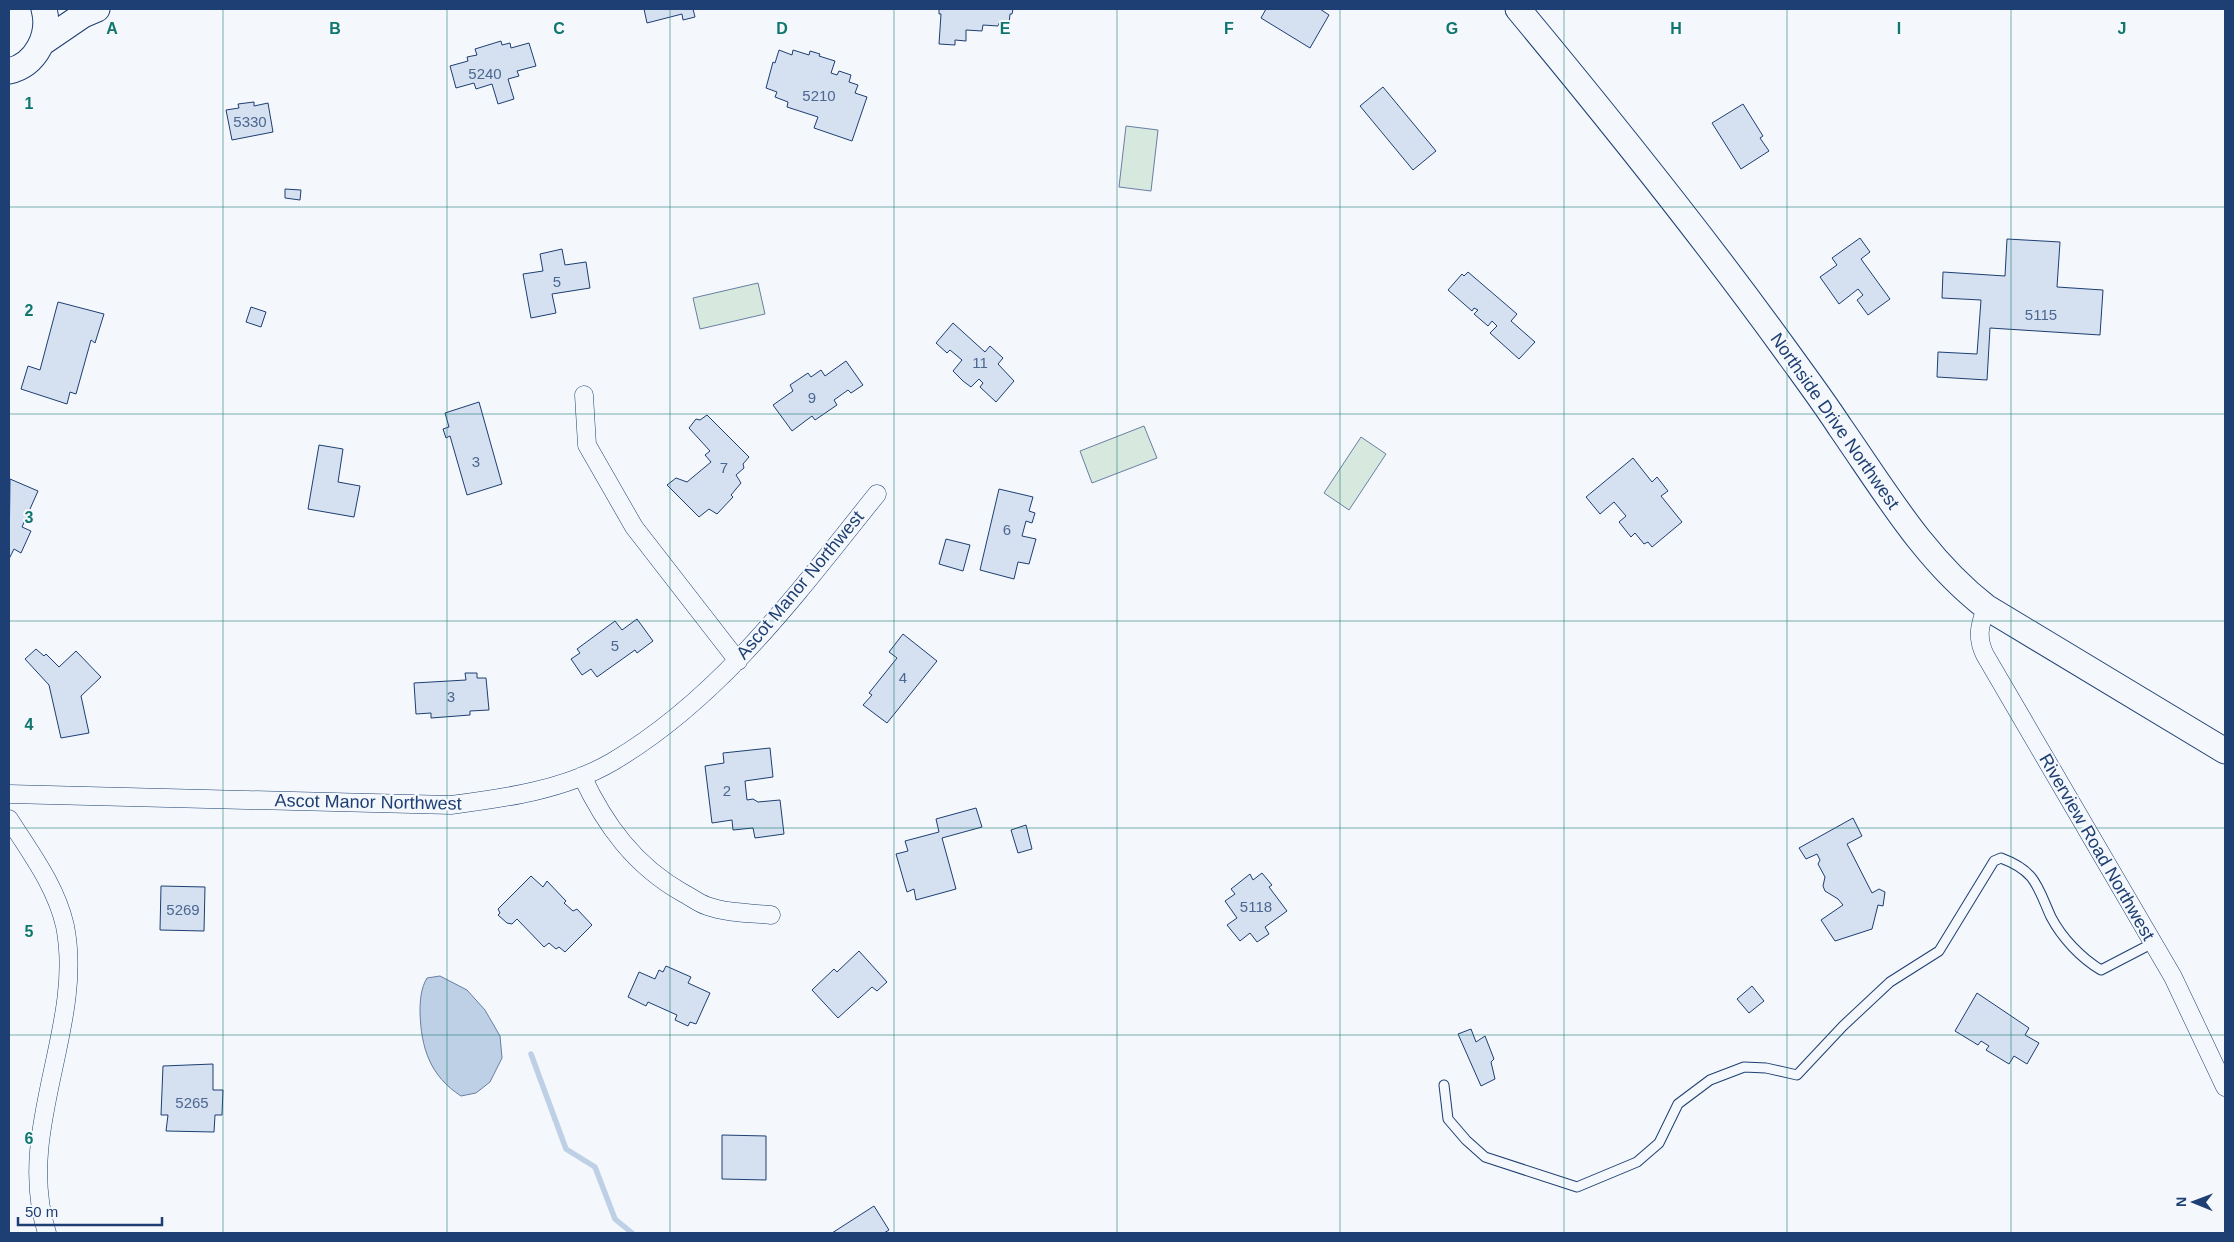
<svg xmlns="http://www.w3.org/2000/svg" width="2234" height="1242" font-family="Arial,sans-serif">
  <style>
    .green { fill: #d7e8df; stroke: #687fa3 }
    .water { fill: #bed0e5; stroke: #687fa3 }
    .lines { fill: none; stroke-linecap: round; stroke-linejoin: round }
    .stream { stroke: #bed0e5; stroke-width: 5.5 }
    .building { fill: #d5e0f0; stroke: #1d3f73 }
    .service-casing { stroke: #1d3f73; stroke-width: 11 }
    .minor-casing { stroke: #1d3f73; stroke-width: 19 }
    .secondary-casing { stroke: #1d3f73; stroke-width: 27 }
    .service { stroke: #f4f7fb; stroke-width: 9 }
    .minor { stroke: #f4f7fb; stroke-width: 18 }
    .secondary { stroke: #f4f7fb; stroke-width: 25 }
    .grid { fill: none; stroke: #0f766e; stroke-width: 1; stroke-opacity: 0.55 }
    .labels { text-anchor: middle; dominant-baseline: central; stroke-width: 4; stroke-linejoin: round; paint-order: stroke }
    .number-label { font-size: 15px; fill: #4b6792 }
    .street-label { font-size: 18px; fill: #1d3f73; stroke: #f4f7fb }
    .grid-label { font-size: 16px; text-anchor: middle; font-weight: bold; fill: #0f766e; stroke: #f4f7fb; stroke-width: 4; stroke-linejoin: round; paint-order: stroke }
  </style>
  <rect width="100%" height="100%" fill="#f4f7fb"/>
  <!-- green -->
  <path class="green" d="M1126 126 1158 130 1151 191 1119 187Z
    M758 283 765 314 700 329 693 298Z
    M1144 426 1157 458 1092 483 1080 451Z
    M1361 437 1386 454 1349 510 1324 493Z"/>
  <!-- water -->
  <path class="water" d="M440 976 467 990 485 1010 500 1036 502 1058 490 1082 476 1093 461 1096C430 1076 421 1048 420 1012 420 1000 421 988 427 978Z"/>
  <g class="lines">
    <!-- stream -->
    <path class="stream" d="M531 1054 566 1149 595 1167 615 1219 632 1233"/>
  </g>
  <!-- building -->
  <path class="building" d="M644 9H695H693L695 17 683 20 682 14 647 23Z
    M939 9H1013L1012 14H1010L1009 24 999 23 998 26 983 25 982 31 966 30V41L955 40V45L939 44 941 14H939Z
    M1266 9H1320L1329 15 1310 48 1261 18Z
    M501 41 502 45 510 43 511 48 529 43 536 66 517 71 519 76 508 79 514 99 498 104 492 84 476 89 474 83 456 88 450 66 468 61 467 57 477 55 475 49Z
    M779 50 792 55 793 50 809 55 810 51 820 54 819 56 835 61 831 73 837 75 839 71 851 75 849 82 858 85 855 93 867 97 852 141 814 128 818 117 787 107 788 102 775 97 777 92 766 88 773 62 775 63Z
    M1383 87 1436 151 1413 170 1360 106Z
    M254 102V106L268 103 273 132 232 140 226 110 239 108 238 104Z
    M1743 104 1763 136 1760 138 1769 151 1741 169 1712 123Z
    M285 189 301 190 300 200 285 198Z
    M1860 238 1870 252 1861 259 1890 299 1868 315 1857 300 1863 295 1858 289 1839 304 1820 277 1837 265 1832 258Z
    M2007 239 2060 242 2057 287 2103 290 2100 335 1990 328 1987 380 1937 377 1938 352 1977 354 1981 300 1942 298 1943 272 2005 276Z
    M562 249 565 265 586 262 590 288 552 294 556 313 531 318 523 274 543 271 540 254Z
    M1468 272 1517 314 1511 321 1535 342 1519 359 1490 333 1497 326 1492 321 1488 326 1474 314 1478 310 1474 308 1472 311 1448 290 1462 274 1464 276Z
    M58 302 104 314 95 343 91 340 76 394 70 392 67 404 21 389 28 366 40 370Z
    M251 307 266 312 261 327 246 322Z
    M953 323 985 352 990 346 1003 358 998 364 1014 381 996 402 980 387 983 383 979 379 971 387 963 381 953 371 962 360 950 350 947 353 936 343Z
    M846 361 863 385 851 393 848 390 834 400 837 405 815 420 812 416 792 431 773 405 793 391 790 385 808 373 811 377 821 370 825 376Z
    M479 402 502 484 467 495 450 436 446 438 443 429 449 427 445 413Z
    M707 415 749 457 743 464 744 468 736 475 741 483 731 495 733 497 717 514 709 509 699 517 667 485 676 478 687 482 711 462 705 455 710 451 689 428 696 419 700 420Z
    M319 445 343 449 338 482 360 486 354 517 308 509Z
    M1633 458 1652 482 1657 477 1668 491 1661 496 1682 522 1652 547 1648 542 1644 544 1635 533 1631 537 1619 522 1626 516 1614 502 1600 514 1586 497Z
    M10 479 38 491 22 527 31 531 21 553 14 549 9 559Z
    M999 489 1033 497 1029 511 1035 513 1032 523 1026 521 1022 536 1036 539 1029 564 1018 562 1014 579 980 570Z
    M946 539 970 545 963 571 939 564Z
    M637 619 653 641 637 653 635 650 597 677 591 669 582 675 571 659 580 653 577 649 615 621 622 630Z
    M903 634 937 661 887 723 863 705 872 695 869 693 897 658 889 652Z
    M36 649 44 656 46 654 59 667 76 651 101 677 81 696 89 733 61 738 49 685 25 659Z
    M465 673H477V678H486L489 710 470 711V715L431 718V713L416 714 414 683 466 680Z
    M770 748 773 777 745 781 747 800 753 799 758 802 780 800 784 834 755 838 753 828 733 830 732 820 712 823 705 766 724 763 723 753Z
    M976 808 982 827 942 838 956 889 916 900 914 889 907 892 896 854 908 851 905 841 939 832 936 819Z
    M1853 818 1862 836 1847 844 1872 893 1879 889 1885 892 1883 906 1878 905 1872 929 1835 941 1821 920 1843 905 1838 899 1825 891 1823 886 1825 877 1818 864 1820 860 1817 854 1806 859 1799 848Z
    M1026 825 1032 849 1018 853 1011 830Z
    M1262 873 1272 885 1269 887 1287 911 1265 927 1269 934 1257 942 1250 933 1240 941 1227 925 1237 918 1225 901 1235 894 1231 889 1250 874 1253 880Z
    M531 876 543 887 547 881 566 901 564 903 573 911 577 909 592 925 565 952 559 947 556 949 549 943 544 947 517 919 512 924 507 923 498 915 500 913 498 909Z
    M161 886 205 887 204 931 160 930Z
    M859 951 887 982 877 991 872 987 838 1018 812 990 834 969 837 972Z
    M666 966 691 977 688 983 710 993 696 1024 690 1022 688 1026 675 1020 677 1015 648 1002 646 1006 628 997 639 972 655 979 659 970 663 972Z
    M1752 986 1764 1001 1749 1013 1737 999Z
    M1977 993 2029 1028 2025 1035 2039 1043 2027 1064 2014 1056 2009 1064 1986 1050 1989 1046 1981 1041 1978 1045 1955 1031Z
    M1471 1029 1476 1042 1485 1036 1494 1059 1491 1062 1495 1079 1481 1086 1458 1034Z
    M213 1064V1090H223L222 1115H215L214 1132 166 1131 168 1115H161L163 1066Z
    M722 1135 766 1136V1180L722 1179Z
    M874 1206 889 1230 884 1233H832Z"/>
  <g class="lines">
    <defs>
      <path id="service" d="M1444 1085 1448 1119 1466 1140 1485 1157 1577 1187 1637 1162 1659 1143 1678 1104 1710 1080 1744 1067 1766 1068 1797 1075 1843 1026 1890 982 1939 951 1994 861 2001 858C2036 871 2037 886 2051 917 2062 938 2081 958 2101 970L2153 943"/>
      <path id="minor" d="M584 395 587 445 634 527 738 661
        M1986 607C1980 625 1976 637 1985 655L2173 977 2225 1087
        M582 776C605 825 635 866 683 893 691 897 698 903 707 906 727 913 749 913 771 915
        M9 794 451 805C505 798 564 790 612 762 721 698 799 591 877 494
        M9 819C30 852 56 886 65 926 85 1026 14 1131 47 1233"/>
      <path id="secondary" d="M1518 9C1611 121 1701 233 1787 352 1805 377 1823 401 1840 427 1884 490 1924 559 1986 607L2225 751
        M42 43 83 15 97 9
        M9 71C36 65 51 35 44 9"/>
    </defs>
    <!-- service casing -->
    <use href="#service" class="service-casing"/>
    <!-- minor casing -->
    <use href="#minor" class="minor-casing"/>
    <!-- secondary casing -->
    <use href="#secondary" class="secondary-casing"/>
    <!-- service -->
    <use href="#service" class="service"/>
    <!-- minor -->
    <use href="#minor" class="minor"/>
    <!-- secondary -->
    <use href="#secondary" class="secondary"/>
  </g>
  <!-- grid -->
  <path class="grid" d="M223 9V1233M447 9V1233M670 9V1233M894 9V1233M1117 9V1233M1340 9V1233M1564 9V1233M1787 9V1233M2011 9V1233M9 207H2225M9 414H2225M9 621H2225M9 828H2225M9 1035H2225"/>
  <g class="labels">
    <!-- number labels -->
    <g class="number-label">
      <text x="485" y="73">5240</text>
      <text x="819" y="95">5210</text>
      <text x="250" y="121">5330</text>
      <text x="557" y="281">5</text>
      <text x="2041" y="314">5115</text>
      <text x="980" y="362">11</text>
      <text x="812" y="397">9</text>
      <text x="476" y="461">3</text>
      <text x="724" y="467">7</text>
      <text x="1007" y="529">6</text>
      <text x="615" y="645">5</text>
      <text x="903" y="677">4</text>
      <text x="451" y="696">3</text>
      <text x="727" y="790">2</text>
      <text x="1256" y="906">5118</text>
      <text x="183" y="909">5269</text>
      <text x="192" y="1102">5265</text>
    </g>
    <!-- street labels -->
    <g class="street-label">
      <text transform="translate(1835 421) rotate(55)">Northside Drive Northwest</text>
      <text transform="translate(800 585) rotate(-50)">Ascot Manor Northwest</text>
      <text transform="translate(368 802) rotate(1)">Ascot Manor Northwest</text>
      <text transform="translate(2097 847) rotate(60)">Riverview Road Northwest</text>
    </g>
  </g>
  <g class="grid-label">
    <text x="112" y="34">A</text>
    <text x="335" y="34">B</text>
    <text x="559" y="34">C</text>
    <text x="782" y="34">D</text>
    <text x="1005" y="34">E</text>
    <text x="1229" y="34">F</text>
    <text x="1452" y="34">G</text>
    <text x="1676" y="34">H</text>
    <text x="1899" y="34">I</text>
    <text x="2122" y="34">J</text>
    <text x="29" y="109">1</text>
    <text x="29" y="316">2</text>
    <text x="29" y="523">3</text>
    <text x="29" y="730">4</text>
    <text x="29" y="937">5</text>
    <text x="29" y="1144">6</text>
  </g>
  <!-- border -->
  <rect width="2234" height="1242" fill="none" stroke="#1d3f73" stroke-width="20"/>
  <!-- north arrow -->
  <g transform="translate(2194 1202) rotate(271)" stroke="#f4f7fb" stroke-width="4" paint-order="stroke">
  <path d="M0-4L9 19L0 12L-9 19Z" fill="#1d3f73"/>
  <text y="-8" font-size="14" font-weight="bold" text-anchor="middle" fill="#1d3f73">N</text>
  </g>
  <!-- scale -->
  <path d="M18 1217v8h144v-8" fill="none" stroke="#1d3f73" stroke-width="2.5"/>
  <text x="25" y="1217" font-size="15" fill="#1d3f73" stroke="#f4f7fb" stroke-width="4" paint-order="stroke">50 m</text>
</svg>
